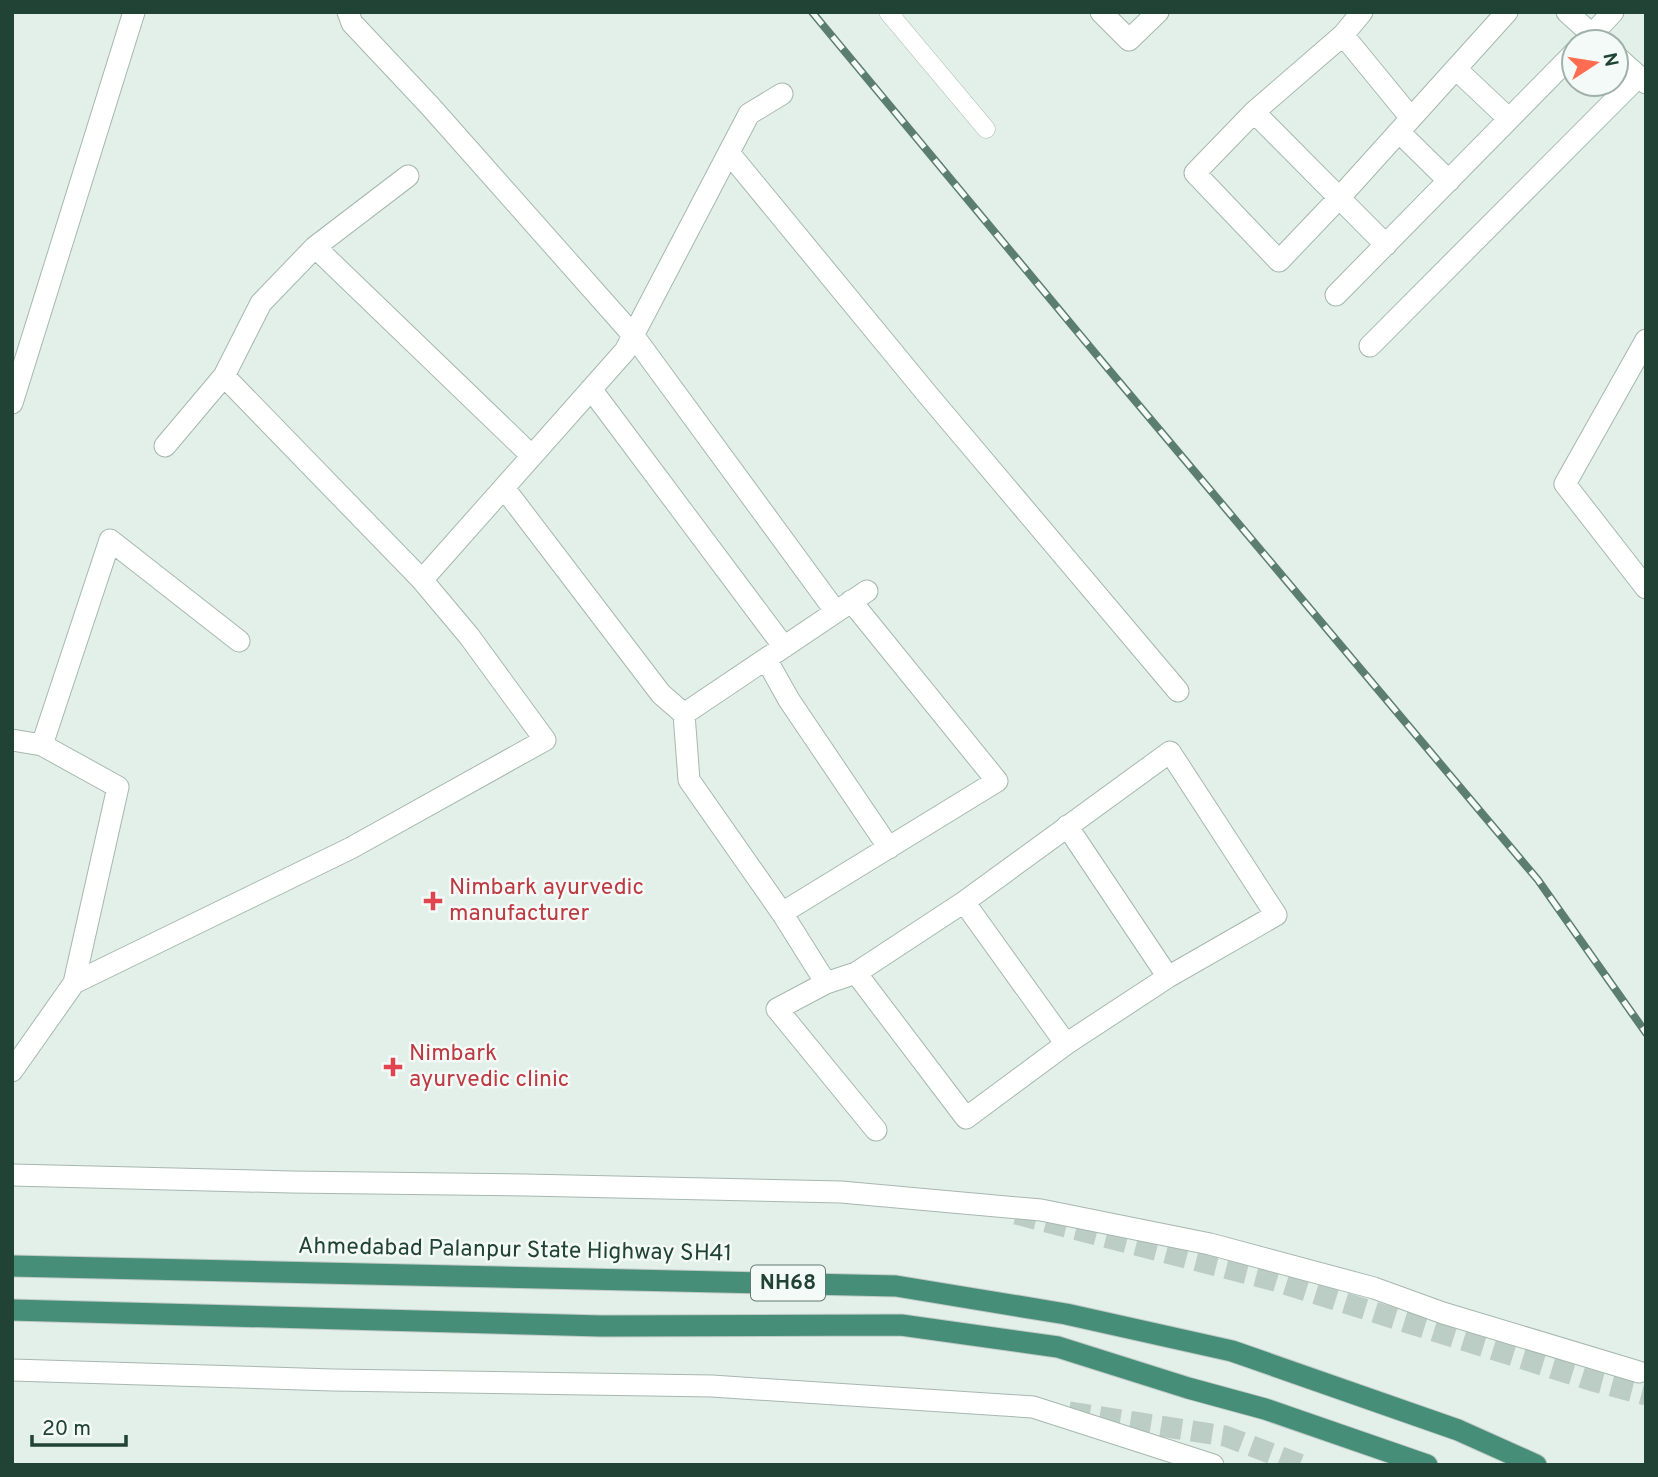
<svg xmlns="http://www.w3.org/2000/svg" width="1658" height="1477" font-family="Overpass,sans-serif">
  <style>
    .lines { fill: none; stroke-linecap: round; stroke-linejoin: round }
    .tertiary-tunnel { stroke: #bccdc5; stroke-width: 21; stroke-dasharray: 21 10; stroke-linecap: butt }
    .service-casing { stroke: #a5b8b0; stroke-width: 19 }
    .minor-casing { stroke: #a5b8b0; stroke-width: 23 }
    .tertiary-casing { stroke: #a5b8b0; stroke-width: 23 }
    .trunk-casing { stroke: #c1cac7; stroke-width: 23 }
    .service { stroke: #fff; stroke-width: 18 }
    .minor { stroke: #fff; stroke-width: 21 }
    .tertiary { stroke: #fff; stroke-width: 21 }
    .trunk { stroke: #468e77; stroke-width: 21 }
    .rail-casing { stroke: #5b7e71; stroke-width: 8 }
    .rail { stroke: #f4faf7; stroke-width: 5; stroke-dasharray: 16; stroke-linecap: butt }
    .health-dot { fill: #e0444e; stroke: #f4faf7; stroke-width: 2.5 }
    .labels { text-anchor: middle; dominant-baseline: central; stroke-width: 5; stroke-linejoin: round; paint-order: stroke }
    .shield { fill: #f4faf7; stroke: #607a70; stroke-width: 2 }
    .shield-label { font-size: 21px; font-weight: bold; fill: #204336 }
    .health-label { font-size: 23px; fill: #be3a42; stroke: #f4faf7; text-anchor: start }
    .street-label { font-size: 23px; fill: #204336; stroke: #f4faf7 }
  </style>
  <rect width="100%" height="100%" fill="#e3efe9"/>
  <g class="lines">
    <!-- tertiary-tunnel -->
    <path class="tertiary-tunnel" d="M1016 1214 1275 1281 1593 1381 1646 1395
      M1069 1412 1225 1436 1302 1465"/>
    <defs>
      <path id="service" d="M888 12 986 129"/>
      <path id="minor" d="M348 12 352 23 430 106 633 335 836 612
        M1101 12 1129 40 1158 12
        M1362 12 1343 35 1254 112 1195 173 1279 261 1340 197 1507 12
        M1567 12 1600 42
        M1343 35 1411 118
        M1585 42 1613 12
        M1616 56 1646 83
        M1456 69 1509 119
        M1254 112 1386 245
        M1399 132 1449 181
        M729 153 928 395 1178 691
        M315 247 532 456
        M1336 295 1574 53
        M1646 340 1565 484 1646 588
        M1370 346 1639 76
        M224 376 422 580
        M591 389 784 647
        M12 403 134 12
        M165 446 224 376 261 303 315 247 408 176
        M504 488 661 694 684 714 867 591
        M766 659 789 700 889 848
        M684 714 689 780 782 913 826 983 777 1009 876 1130
        M12 740 42 745
        M782 913 997 781 851 601
        M856 973 966 1118 1066 1044 964 902
        M74 983 118 787 42 745 110 540 239 641
        M826 983 856 973 964 902 1170 752 1276 915 1168 977
        M1066 1044 1168 977 1067 826
        M12 1071 74 983 351 848 545 740 469 636 422 580 625 351 749 114 782 94"/>
      <path id="tertiary" d="M12 1175 291 1182 526 1185 841 1192 1041 1210 1210 1244 1374 1288 1443 1313 1639 1372
        M12 1370 333 1380 712 1386 1033 1407 1213 1465"/>
      <path id="trunk" d="M12 1266 896 1286 1066 1314 1232 1351 1458 1430 1536 1465
        M12 1310 601 1326 901 1325 1058 1347 1188 1388 1265 1409 1427 1465"/>
    </defs>
    <!-- service casing -->
    <use href="#service" class="service-casing"/>
    <!-- minor casing -->
    <use href="#minor" class="minor-casing"/>
    <!-- tertiary casing -->
    <use href="#tertiary" class="tertiary-casing"/>
    <!-- trunk casing -->
    <use href="#trunk" class="trunk-casing"/>
    <!-- service -->
    <use href="#service" class="service"/>
    <!-- minor -->
    <use href="#minor" class="minor"/>
    <!-- tertiary -->
    <use href="#tertiary" class="tertiary"/>
    <!-- trunk -->
    <use href="#trunk" class="trunk"/>
    <defs>
      <path id="rail" d="M812 12 1105 365 1538 880 1646 1033"/>
    </defs>
    <!-- rail casing -->
    <use href="#rail" class="rail-casing"/>
    <!-- rail -->
    <use href="#rail" class="rail"/>
  </g>
  <!-- markers -->
  <g class="health-dot">
    <path d="M429.5 890.5h7v7h7v7h-7v7h-7v-7h-7v-7h7z"/>
    <path d="M389.5 1056.5h7v7h7v7h-7v7h-7v-7h-7v-7h7z"/>
  </g>
  <g class="labels">
    <!-- shield labels -->
    <rect class="shield" x="751" y="1265.5" width="74" height="35" rx="5"/>
    <g class="shield-label">
      <text x="788" y="1283">NH68</text>
    </g>
    <!-- health labels -->
    <g class="health-label">
      <text x="449" y="888">Nimbark ayurvedic<tspan x="449" dy="26">manufacturer</tspan></text>
      <text x="409" y="1054">Nimbark<tspan x="409" dy="26">ayurvedic clinic</tspan></text>
    </g>
    <!-- street labels -->
    <g class="street-label">
      <text transform="translate(515 1251) rotate(1)">Ahmedabad Palanpur State Highway SH41</text>
    </g>
  </g>
  <!-- border -->
  <rect width="1658" height="1477" fill="none" stroke="#204336" stroke-width="28"/>
  <!-- north arrow -->
  <g transform="translate(1595 63) rotate(78)"><circle r="33" fill="#f4faf7" stroke="#9fb1aa" stroke-width="2"/>
  <path d="M0-5L12 26L0 18L-12 26Z" fill="#ff6c51"/>
  <text y="-10" font-size="19" font-weight="bold" text-anchor="middle" fill="#204336">N</text>
  </g>
  <!-- scale -->
  <path d="M32 1435v10h94v-10" fill="none" stroke="#204336" stroke-width="3.5"/>
  <text x="42" y="1435" font-size="21" fill="#204336" stroke="#f4faf7" stroke-width="5" paint-order="stroke">20 m</text>
</svg>
